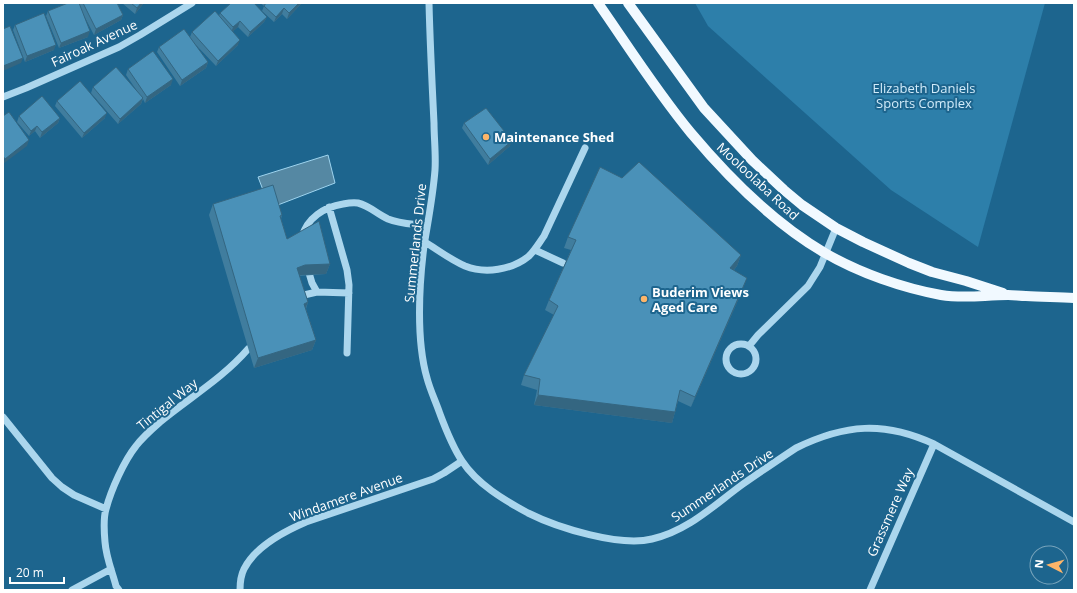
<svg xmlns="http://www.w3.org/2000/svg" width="1077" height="593" font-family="'Open Sans',sans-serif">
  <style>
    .green { fill: #2d7faa }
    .water { fill: #5588a3; stroke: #9ed4ef }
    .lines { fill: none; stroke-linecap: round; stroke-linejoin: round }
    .minor { stroke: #abd6ed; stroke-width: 7 }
    .major { stroke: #f1f9ff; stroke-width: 10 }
    .wall { fill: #407d9e }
    .shaded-wall { fill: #346681 }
    .building { fill: #4a91b8; stroke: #346681 }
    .poi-dot { fill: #fdb569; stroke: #1d658e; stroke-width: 1.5 }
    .labels { text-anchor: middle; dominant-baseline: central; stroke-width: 4; stroke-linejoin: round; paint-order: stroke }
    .street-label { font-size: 13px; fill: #fff; stroke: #1d658e }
    .park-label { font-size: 13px; fill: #d1ebfa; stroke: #1d658e }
    .poi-label { font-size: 13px; font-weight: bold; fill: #fff; stroke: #1d658e; text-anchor: start }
  </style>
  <rect width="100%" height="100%" fill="#1d658e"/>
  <!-- green -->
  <path class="green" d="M695 3H1045L978 247 891 190 708 26Z"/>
  <!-- water -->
  <path class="water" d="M328 155 335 183 270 208 258 177Z"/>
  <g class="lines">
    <!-- minor -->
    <path class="minor" d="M429 3C430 43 432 83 434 123 434 138 436 154 435 170 433 196 428 221 424 246 419 285 416 340 427 378 430 390 436 402 440 414 446 430 452 446 462 461 477 484 504 500 528 513 558 528 620 547 652 539 688 531 714 505 743 484 760 472 778 460 796 448 845 424 884 421 934 444L1074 522
      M3 97 26 88 119 47 140 35 192 3
      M329 207 347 270 349 285 347 353
      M302 237C307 218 324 207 343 204 348 203 353 202 358 203 370 206 377 214 388 219 400 224 415 224 427 226
      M425 242C438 250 451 260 465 266 485 274 512 270 529 256 535 250 539 243 544 236L585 148
      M535 250 563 263
      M307 266 312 283 317 292 349 293
      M304 295 317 292
      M726 359a15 15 0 1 1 30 0a15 15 0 1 1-30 0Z
      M749 346 758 335 808 286 820 267 836 228
      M3 417 52 478 62 487 74 495 106 509
      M72 590 111 569
      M119 590 116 586C112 571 106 557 105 542 104 531 103 519 106 509 111 490 124 461 136 446 142 438 152 429 160 422 189 398 223 378 248 349
      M240 590C240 583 241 575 244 569 255 547 285 531 306 522L433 479 444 473 462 461
      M870 590 934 444"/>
    <!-- major -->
    <path class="major" d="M598 3C628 46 657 92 691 133 728 177 775 224 825 253 859 273 903 288 941 295 965 299 984 295 1008 295 1014 295 1020 296 1026 296 1042 297 1058 297 1074 298
      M628 3 704 108 752 160 784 190 802 205 836 228 863 242 909 263 932 272 966 281 1003 293"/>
  </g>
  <!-- wall -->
  <path class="wall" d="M68 3H117L123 15 121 20 94 35 82 12 88 37 59 48 46 16 48 11Z
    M122 3H144L135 14Z
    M260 3H302L287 19 282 14 274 22 262 11 264 6Z
    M220 13 267 17 264 22 248 37 238 27 233 31 238 45 216 66 194 43 208 62 206 68 180 86 157 52 159 47 190 37 192 32 219 16Z
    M15 25 54 50 25 62 13 30Z
    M128 69 171 85 145 103 143 99 141 104 118 124 91 93 93 87 137 91 126 75Z
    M57 101 105 118 82 138 55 106Z
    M19 116 60 118 58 123 40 138 35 131 29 136 17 122Z
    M464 123 510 146 488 165 462 128Z
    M213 204 282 215 281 219 287 239 330 264 326 274 299 276 308 302 306 309 316 340 312 350 254 368 209 215Z
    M568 237 741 255 737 266 734 270 743 289 691 407 678 401 672 423 534 405 537 390 521 385 524 375 554 315 545 310 549 300 571 250 564 248Z"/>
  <!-- shaded-wall -->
  <path class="shaded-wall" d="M141 3H144L135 14 137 8Z
    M299 3H302L287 19 289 13Z
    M284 8 282 14 274 22 276 17Z
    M123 15 121 20 94 35 96 29Z
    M267 17 264 22 248 37 250 32Z
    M240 21 238 27 231 33 233 27Z
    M90 31 88 37 59 48 61 43Z
    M240 40 238 45 216 66 218 61Z
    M56 45 54 50 25 62 27 56Z
    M23 58 21 63 3 71V66Z
    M208 62 206 68 180 86 182 80Z
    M173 79 171 85 145 103 147 97Z
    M143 98 141 104 118 124 120 119Z
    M107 113 105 118 82 138 84 133Z
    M60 118 58 123 40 138 42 132Z
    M37 126 35 131 29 136 31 131Z
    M29 140 27 146 3 164 5 159Z
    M512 141 510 146 488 165 490 159Z
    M741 255 737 266 727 278 730 268Z
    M330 264 326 274 301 275 293 278 297 268 305 265Z
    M747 278 743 289 691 407 695 397Z
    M308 302 304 312V304Z
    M316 340 312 350 254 368 258 358Z
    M538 395 675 412 672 423 534 405Z"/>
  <!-- building -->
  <path class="building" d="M68 3H79L90 31 61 43 48 11Z
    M83 3H117L123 15 96 29Z
    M131 3H141L137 8Z
    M231 3H254L267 17 250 32 240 21 233 27 220 13Z
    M266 3H299L289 13 284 8 276 17 264 6Z
    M215 11 240 40 218 61 192 32Z
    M44 13 56 45 27 56 15 25Z
    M10 26 23 58 3 66V29Z
    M184 29 208 62 182 80 159 47Z
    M153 51 173 79 147 97 128 69Z
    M116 67 143 98 120 119 93 87Z
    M80 81 107 113 84 133 57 101Z
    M42 96 60 118 42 132 37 126 31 131 19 116Z
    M486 108 512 141 490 159 464 123Z
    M9 112 29 140 5 159 3 156V116Z
    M639 162 741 255 730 268 747 278 695 397 680 390 675 412 538 395 540 379 524 375 558 306 549 300 576 240 568 237 600 167 622 178Z
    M273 185 282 215 280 216 287 239 319 221 330 264 305 265 297 268 308 302 304 304 316 340 258 358 213 204Z"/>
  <!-- markers -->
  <g class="poi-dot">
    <circle cx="486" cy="137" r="4"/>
    <circle cx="644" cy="299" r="4"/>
  </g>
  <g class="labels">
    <!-- street labels -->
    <g class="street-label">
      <text transform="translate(94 43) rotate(-25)">Fairoak Avenue</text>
      <text transform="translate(758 181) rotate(43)">Mooloolaba Road</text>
      <text transform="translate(415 243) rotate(-84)">Summerlands Drive</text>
      <text transform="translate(167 404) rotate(-39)">Tintigal Way</text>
      <text transform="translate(722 485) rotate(-34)">Summerlands Drive</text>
      <text transform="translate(346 497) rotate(-20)">Windamere Avenue</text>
      <text transform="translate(890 512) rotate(-66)">Grassmere Way</text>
    </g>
    <!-- park labels -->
    <g class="park-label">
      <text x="924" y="88">Elizabeth Daniels<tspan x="924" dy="15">Sports Complex</tspan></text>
    </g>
    <!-- poi labels -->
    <g class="poi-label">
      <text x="494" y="137">Maintenance Shed</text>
      <text x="652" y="292">Buderim Views<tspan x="652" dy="15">Aged Care</tspan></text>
    </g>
  </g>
  <!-- border -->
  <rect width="1077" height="593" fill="none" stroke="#ffffff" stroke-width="8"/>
  <!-- north arrow -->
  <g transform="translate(1049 565) rotate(276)"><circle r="19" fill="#1d658e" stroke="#77a3bb"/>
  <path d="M0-3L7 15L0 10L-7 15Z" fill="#fdb569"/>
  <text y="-6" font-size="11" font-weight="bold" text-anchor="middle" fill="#ffffff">N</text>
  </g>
  <!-- scale -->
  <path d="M10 577v6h54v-6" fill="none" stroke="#ffffff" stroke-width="2"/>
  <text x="16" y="577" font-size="12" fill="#ffffff" stroke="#1d658e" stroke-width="3" paint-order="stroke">20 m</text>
</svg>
